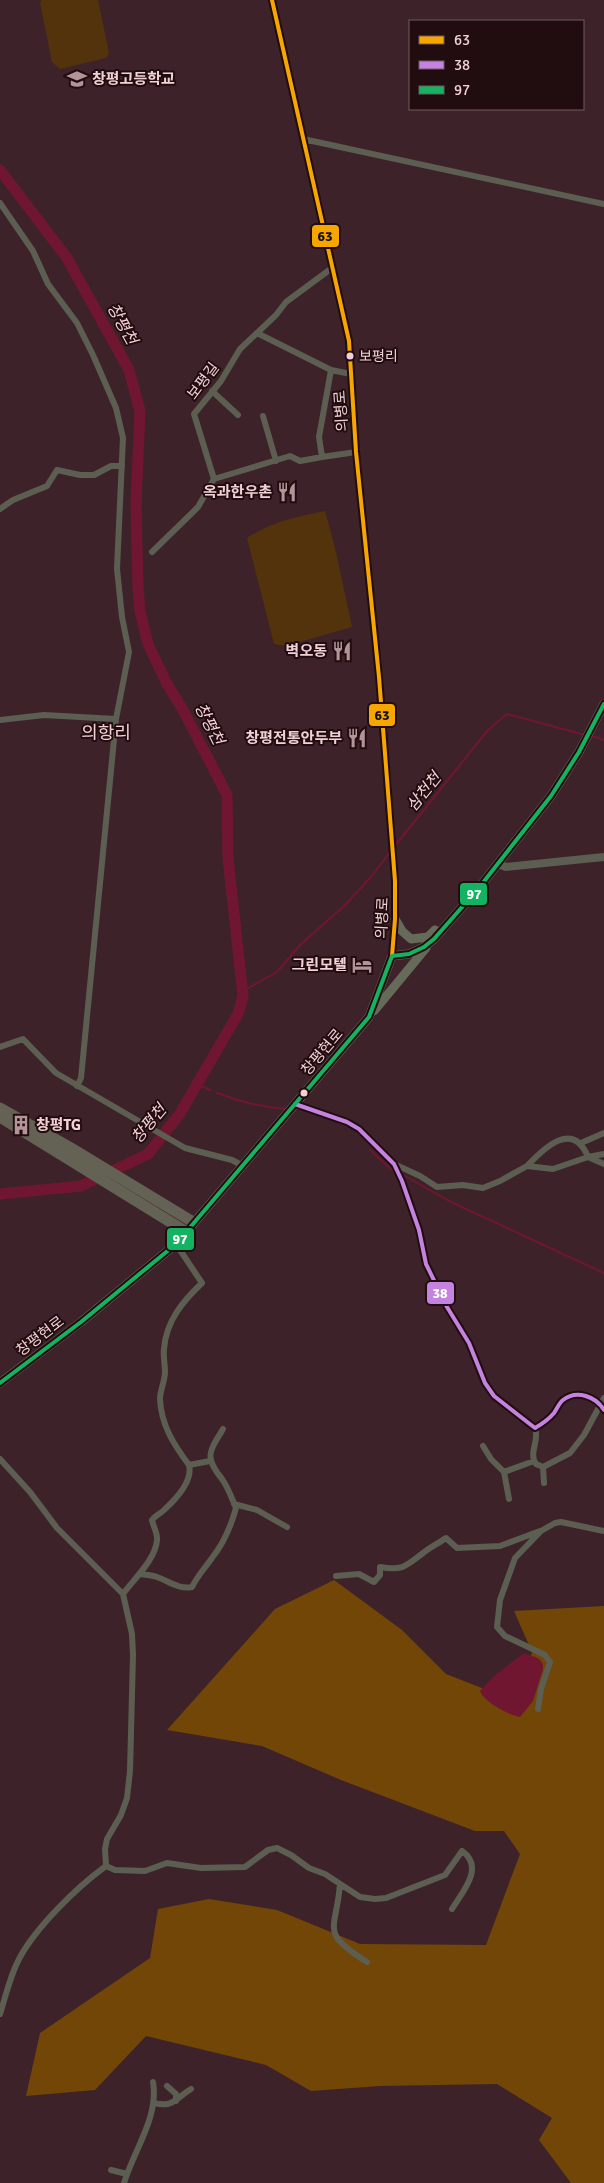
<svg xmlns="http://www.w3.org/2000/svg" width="604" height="2183" font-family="Signika,'Noto Sans KR',sans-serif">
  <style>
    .green { fill: #53330c }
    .forest { fill: #714607 }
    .water { fill: #711631 }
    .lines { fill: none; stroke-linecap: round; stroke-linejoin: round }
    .stream { stroke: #711631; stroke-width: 2 }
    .river { stroke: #711631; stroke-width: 11 }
    .minor { stroke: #5c5e51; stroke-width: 6 }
    .tertiary { stroke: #5c5e51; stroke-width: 8 }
    .secondary { stroke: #656a59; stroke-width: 9 }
    .motorway { stroke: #646254; stroke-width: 11 }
    .bus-1-casing { stroke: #210c10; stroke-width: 8 }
    .bus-2-casing { stroke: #210c10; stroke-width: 8 }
    .bus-3-casing { stroke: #210c10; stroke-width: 8 }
    .bus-1 { stroke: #f7a600; stroke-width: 4 }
    .bus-2 { stroke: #c483df; stroke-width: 4 }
    .bus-3 { stroke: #13b361; stroke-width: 4 }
    .bus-dot { fill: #f1d1d5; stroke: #210c10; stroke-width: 2 }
    .labels { text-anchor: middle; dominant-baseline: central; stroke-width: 4; stroke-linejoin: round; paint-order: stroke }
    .bus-label { font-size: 14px; fill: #f1d1d5; stroke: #210c10; text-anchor: start }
    .poi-label { font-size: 15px; font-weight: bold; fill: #f1d1d5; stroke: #210c10; text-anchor: end }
    .street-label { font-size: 15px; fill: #f1d1d5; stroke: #210c10 }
    .water-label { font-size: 16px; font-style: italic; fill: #f7d4d9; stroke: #210c10 }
    .quarter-label { font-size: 18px; fill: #f1d1d5; stroke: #210c10 }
    .line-badge { stroke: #210c10; stroke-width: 2 }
    .badge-label { font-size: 14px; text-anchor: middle; font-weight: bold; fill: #fff }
    .pale-badge-label { font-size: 14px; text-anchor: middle; font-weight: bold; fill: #111 }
  </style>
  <rect width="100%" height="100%" fill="#3d2329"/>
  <!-- green -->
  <path class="green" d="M42 0H98L109 53 106 58 60 69 52 62 40 3Z
    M325 511 336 552 352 627 286 646 274 644 247 538C271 522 296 517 325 511Z"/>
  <!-- forest -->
  <path class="forest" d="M334 1580 402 1630 446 1674 518 1702 532 1652 514 1611 604 1606V2183H571L539 2140 552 2118 497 2084 380 2086 311 2091 266 2065 146 2036 95 2090 26 2096 40 2033 150 1958 158 1909 209 1899 277 1910 360 1944 486 1945 520 1854 504 1831H475L341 1780 262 1746 167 1730 275 1609Z"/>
  <!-- water -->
  <path class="water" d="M524 1653C533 1657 544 1657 543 1669L533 1701 520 1717C509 1715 484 1702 480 1691L494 1676Z"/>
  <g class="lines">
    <!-- stream -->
    <path class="stream" d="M592 736 604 740
      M394 847 488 730 507 714 585 735
      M243 991 277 972 300 945 344 906 370 878 391 851
      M197 1084 210 1090
      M217 1093C240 1102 261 1107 286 1109
      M370 1150 392 1170
      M405 1176 451 1202 604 1273"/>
    <!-- river -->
    <path class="river" d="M0 170 67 258 129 370 140 411 136 504 138 588 140 612 148 644 166 682 183 710 227 795 228 858 243 996 238 1014 179 1115 148 1154 81 1186 0 1194"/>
    <!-- minor -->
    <path class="minor" d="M272 0 349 341 356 452 379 677 395 881V919L392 956
      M303 139 604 204
      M0 203 33 251 48 284 77 323 93 355 116 408 123 438 117 569 122 617 129 652 116 719 81 1078 77 1086
      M257 333 331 370 351 374
      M331 370 319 437 322 457 356 452
      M212 391 238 415
      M263 416 276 461
      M214 479 194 414 221 381 240 349 276 315 286 302 332 268
      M0 509 13 500 47 486 57 470 80 475H94L111 466H122
      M152 552 198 507 214 479 290 456 300 461 322 457
      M0 720 44 715 116 719
      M0 1047 23 1039 56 1073 185 1148 232 1160 243 1166
      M295 1104 347 1122 359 1129 394 1164 402 1181 419 1230 426 1264 447 1307 469 1343 485 1383 494 1396 535 1428C542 1424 549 1419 554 1413 557 1409 559 1403 563 1400 577 1389 596 1397 604 1410
      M581 1143 604 1133
      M394 1164 420 1176 437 1187 463 1185 483 1188 500 1181 527 1166 553 1169 588 1157 604 1154
      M527 1166C545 1147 573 1120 588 1157L604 1164
      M535 1428C540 1440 528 1453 536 1464L543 1467 570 1453 584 1435 604 1398
      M483 1446 491 1459 504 1472 534 1461
      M0 1459 30 1492 57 1528 123 1594 132 1634 133 1655 130 1771 127 1798 121 1815 107 1839 105 1849 106 1866C77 1887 36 1927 19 1959 10 1976 6 1995 0 2014
      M189 1465 210 1461
      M543 1467 544 1483
      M504 1472 509 1499
      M234 1504 257 1510 287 1527
      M140 1574C146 1575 152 1575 157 1577 168 1581 180 1590 192 1587 198 1575 205 1568 212 1558 224 1543 231 1526 236 1508 232 1499 228 1487 222 1479 204 1457 209 1452 223 1429
      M336 1576 359 1574 374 1582 380 1575V1567C403 1571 406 1566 423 1553 430 1547 439 1543 446 1538L457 1548 500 1546 540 1531
      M123 1594C133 1580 156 1559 157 1540 158 1534 153 1526 152 1520 156 1515 160 1514 164 1510 175 1500 193 1481 189 1465 174 1445 161 1425 160 1399 160 1390 165 1381 165 1372 165 1364 163 1356 164 1349 166 1321 183 1301 202 1283L176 1244
      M538 1709 541 1689 550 1662 545 1655 505 1636 497 1627 500 1600 515 1558 541 1531 555 1523 561 1522 604 1531
      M106 1866 115 1870 145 1871 167 1863 201 1868 245 1867 268 1850 277 1848 291 1855 309 1868 325 1874 360 1897 375 1899 386 1898 445 1875 462 1851C485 1867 463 1891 452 1909
      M340 1884C336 1933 319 1931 367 1962
      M167 2086 176 2094V2101
      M154 2103C173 2108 176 2098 191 2089
      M111 2170 127 2174
      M124 2183C134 2150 159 2117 153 2082"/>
    <!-- tertiary -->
    <path class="tertiary" d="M498 864 506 867 604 857"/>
    <!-- secondary -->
    <path class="secondary" d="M395 919 402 931 411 939 428 937 435 930
      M374 1011 426 948
      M0 1383 81 1322 176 1244 369 1017 392 956 409 954 424 947 434 939 478 889 551 796 579 752 604 704"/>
    <!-- motorway -->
    <path class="motorway" d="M0 1108 71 1148 193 1222
      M0 1117 185 1231"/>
    <defs>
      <path id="bus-1" d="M272 0 349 341 356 452 379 677 395 881V919L392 956"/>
      <path id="bus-2" d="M295 1104 347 1122 359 1129 394 1164 402 1181 419 1230 426 1264 447 1307 469 1343 485 1383 494 1396 535 1428C542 1424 549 1419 554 1413 557 1409 559 1403 563 1400 577 1389 596 1397 604 1410"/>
      <path id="bus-3" d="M0 1383 81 1322 176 1244 369 1017 392 956 409 954 424 947 434 939 478 889 551 796 579 752 604 704"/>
    </defs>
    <!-- bus-1 casing -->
    <use href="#bus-1" class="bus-1-casing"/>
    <!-- bus-2 casing -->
    <use href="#bus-2" class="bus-2-casing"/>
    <!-- bus-3 casing -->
    <use href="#bus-3" class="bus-3-casing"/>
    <!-- bus-1 -->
    <use href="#bus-1" class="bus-1"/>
    <!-- bus-2 -->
    <use href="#bus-2" class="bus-2"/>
    <!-- bus-3 -->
    <use href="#bus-3" class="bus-3"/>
  </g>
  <!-- icons -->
  <defs>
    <symbol id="school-bare" viewBox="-9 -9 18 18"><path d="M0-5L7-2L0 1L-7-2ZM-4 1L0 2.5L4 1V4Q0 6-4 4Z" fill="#b29499" stroke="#210c10" stroke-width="2.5" paint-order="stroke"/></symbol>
    <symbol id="restaurant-bare" viewBox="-9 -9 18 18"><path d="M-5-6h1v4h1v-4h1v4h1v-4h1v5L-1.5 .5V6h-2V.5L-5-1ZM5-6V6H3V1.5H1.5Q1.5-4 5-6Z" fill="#b29499" stroke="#210c10" stroke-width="2.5" paint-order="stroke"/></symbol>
    <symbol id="hotel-bare" viewBox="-9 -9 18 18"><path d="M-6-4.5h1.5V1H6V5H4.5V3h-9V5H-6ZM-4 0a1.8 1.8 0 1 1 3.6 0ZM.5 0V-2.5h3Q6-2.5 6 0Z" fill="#b29499" stroke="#210c10" stroke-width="2.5" paint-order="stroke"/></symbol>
    <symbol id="building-bare" viewBox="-9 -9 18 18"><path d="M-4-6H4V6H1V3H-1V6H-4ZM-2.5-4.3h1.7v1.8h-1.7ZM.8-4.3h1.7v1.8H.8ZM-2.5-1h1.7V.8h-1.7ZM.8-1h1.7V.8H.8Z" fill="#b29499" stroke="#210c10" stroke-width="2.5" paint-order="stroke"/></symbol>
  </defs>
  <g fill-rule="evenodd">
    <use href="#school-bare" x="63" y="65" width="28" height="28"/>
    <use href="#restaurant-bare" x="273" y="478" width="28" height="28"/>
    <use href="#restaurant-bare" x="328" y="637" width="28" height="28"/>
    <use href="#restaurant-bare" x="343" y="724" width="28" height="28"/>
    <use href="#hotel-bare" x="348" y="951" width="28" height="28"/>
    <use href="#building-bare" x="7" y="1111" width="28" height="28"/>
  </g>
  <!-- markers -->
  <g class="bus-dot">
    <circle cx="350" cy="356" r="4.5"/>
    <circle cx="304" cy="1093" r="4.5"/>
  </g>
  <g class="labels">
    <!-- bus labels -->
    <g class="bus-label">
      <text x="359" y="356">보평리</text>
    </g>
    <!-- poi labels -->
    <g class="poi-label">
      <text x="92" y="79" text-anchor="start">창평고등학교</text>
      <text x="272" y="492">옥과한우촌</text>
      <text x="327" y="651">벽오동</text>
      <text x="342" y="738">창평전통안두부</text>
      <text x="347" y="965">그린모텔</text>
      <text x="36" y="1125" text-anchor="start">창평TG</text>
    </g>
    <!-- street labels -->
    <g class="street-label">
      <text transform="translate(203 381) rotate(-53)">보평길</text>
      <text transform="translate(341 411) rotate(-94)">의병로</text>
      <text transform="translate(382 918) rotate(-87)">의병로</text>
      <text transform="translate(322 1052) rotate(-50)">창평현로</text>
      <text transform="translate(40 1336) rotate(-37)">창평현로</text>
    </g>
    <!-- water labels -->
    <g class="water-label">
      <text transform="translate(122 324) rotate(61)">창평천</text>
      <text transform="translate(209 724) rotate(63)">창평천</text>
      <text transform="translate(424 792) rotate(-51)">삼천천</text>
      <text transform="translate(149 1124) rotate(-50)">창평천</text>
    </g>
    <!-- quarter labels -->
    <g class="quarter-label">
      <text x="106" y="733">의항리</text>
    </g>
  </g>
  <g class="line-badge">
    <rect x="311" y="224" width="29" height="24" rx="5" fill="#f7a600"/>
    <rect x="368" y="703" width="28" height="24" rx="5" fill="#f7a600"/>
    <rect x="459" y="882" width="29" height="24" rx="5" fill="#13b361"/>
    <rect x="166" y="1227" width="29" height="24" rx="5" fill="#13b361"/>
    <rect x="426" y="1281" width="29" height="24" rx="5" fill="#c483df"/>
  </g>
  <g class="badge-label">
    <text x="474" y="899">97</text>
    <text x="180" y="1244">97</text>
    <text x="440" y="1298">38</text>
  </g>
  <g class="pale-badge-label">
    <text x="325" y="241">63</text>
    <text x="382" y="720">63</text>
  </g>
  <!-- legend -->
  <rect x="409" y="20" width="175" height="90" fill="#210c10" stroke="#745b5f"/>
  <rect x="419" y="36" width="25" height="8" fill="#f7a600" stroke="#745b5f"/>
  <text x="454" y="45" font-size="15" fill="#f1d1d5">63</text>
  <rect x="419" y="61" width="25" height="8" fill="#c483df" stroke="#745b5f"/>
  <text x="454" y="70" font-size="15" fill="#f1d1d5">38</text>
  <rect x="419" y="86" width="25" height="8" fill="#13b361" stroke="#745b5f"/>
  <text x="454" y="95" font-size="15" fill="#f1d1d5">97</text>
</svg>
